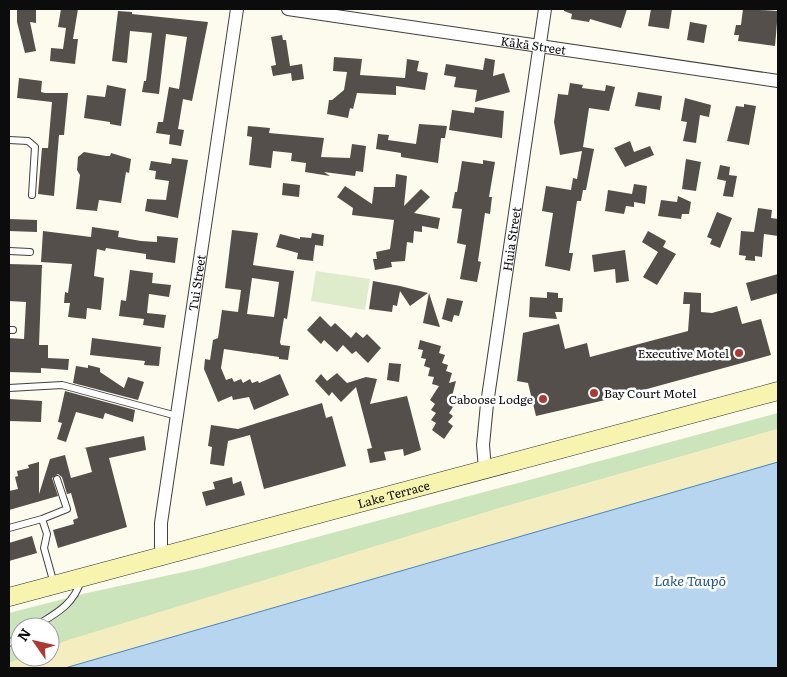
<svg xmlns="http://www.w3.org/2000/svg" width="787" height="677" font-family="Literata,serif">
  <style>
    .green { fill: #cce4bb }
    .sand { fill: #f4edbf }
    .pitch { fill: #deeccc }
    .water { fill: #b7d5ef; stroke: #4784be }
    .building { fill: #544f4a; fill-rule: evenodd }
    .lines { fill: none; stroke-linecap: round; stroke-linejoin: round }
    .service-casing { stroke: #3f3f3f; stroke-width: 8 }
    .minor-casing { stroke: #3f3f3f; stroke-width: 14 }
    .secondary-casing { stroke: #2e2e2e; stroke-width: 19 }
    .service { stroke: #fff; stroke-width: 6 }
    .minor { stroke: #fff; stroke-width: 12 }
    .secondary { stroke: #f6f4af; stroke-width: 18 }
    .poi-dot { fill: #ad3934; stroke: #fff; stroke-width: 2 }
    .labels { text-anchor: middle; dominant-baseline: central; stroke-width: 5; stroke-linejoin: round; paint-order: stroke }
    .street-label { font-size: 12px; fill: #0c0c0c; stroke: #fff }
    .poi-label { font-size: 12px; fill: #0c0c0c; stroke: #fff; text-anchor: end }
    .water-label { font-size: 14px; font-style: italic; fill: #245790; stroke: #fff }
  </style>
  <rect width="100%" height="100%" fill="#fdfbed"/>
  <!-- green -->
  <path class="green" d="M778 413V429L500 508 50 647V627H20V657H24L9 663V613L87 593 202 568Z"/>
  <!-- sand -->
  <path class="sand" d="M778 429V462L65 668H9V663L24 657H50V647L68 640 500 508Z"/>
  <!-- pitch -->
  <path class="pitch" d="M316 271 370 279 365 310 311 301Z"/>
  <!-- water -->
  <path class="water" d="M778 462V668H65Z"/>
  <!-- building -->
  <path class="building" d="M17 9 36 10V23L30 22 36 51 25 53 17 22Z
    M61 9H78L73 39H78L75 64 50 61 51 48 63 49 66 28 58 27Z
    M564 9H627L621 28 590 19 589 22 571 19 572 14 564 11Z
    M651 9H672L669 29 648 26Z
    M743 9 778 11 775 46 738 41 739 35H734L736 25H741Z
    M118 11 132 12V14L208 22 192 101 183 99 178 129 184 130 181 146 169 144 170 135 156 133 158 122H163L169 87 179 89 187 37 166 34 159 94 142 92 144 81H146L152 33 130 31 127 63 112 61Z
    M690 22 707 25 704 43 687 40Z
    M282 35 283 40H286L290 66 302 64 304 79 292 81 291 73 273 76 271 66 276 65 271 37Z
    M334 57 362 59 360 75 405 78 407 59 419 61 417 71 428 73 425 90 396 86V95L357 93 353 109 350 108 348 118 327 114 329 100H332L344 90 347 72 333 71Z
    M485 58 495 60 493 76 504 73 510 92 475 102 477 90 454 87 456 77 444 75 446 64 483 70Z
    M19 78 42 81 41 92 45 93H68L64 135H59L54 196 38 194 42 148H48L52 102 17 98Z
    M570 83 583 85 582 88 605 91 606 85 615 87 609 111 589 108 583 147 594 149 586 190H583L581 201H577L569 253H573L570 271 545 266 553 213 542 211 546 186 571 190 573 178 577 179 582 151 560 155 554 122 558 94 568 95Z
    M107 85 126 89 121 126 110 124V122L84 118 87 95 105 97Z
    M638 92 662 96 660 110 635 106Z
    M685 98 711 105 709 117 700 115 696 143 683 141 687 122 681 121Z
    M744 104 756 106 749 145 727 141 736 106 744 107Z
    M475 107 504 111 502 138 449 130 452 110 474 113Z
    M419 124 447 126 445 138H441L438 163 401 157V153L376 149 378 134 389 135 388 140 416 144Z
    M248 126 270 128 269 133 324 138 321 157 350 158 352 144 366 146 363 172 356 171 355 176 324 172 330 176 305 172 306 163 291 161 292 153 273 151 271 168 249 165 252 137 247 136Z
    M630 141 634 152 650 146 654 155 625 167 614 148Z
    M84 152 106 156H110L111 153 131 159 129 173 126 172 121 203 99 200 97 211 76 209 80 175 77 170 78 157Z
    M172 158 188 160 178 218 145 211 147 199 166 200 169 181 155 179 156 171 149 170 151 161 171 164Z
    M686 159 701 162 696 191 682 189Z
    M483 160 495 162 489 197H492L490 214 485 213 478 261 481 262 477 282 460 279 466 245 457 243 462 209 452 208 455 192H457L462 161 483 164Z
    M720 165 730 167 729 175 737 176 733 197 723 196 726 181 717 179Z
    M396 174 407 176 404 206 421 189 430 197 414 213 440 218 438 229 422 226V232L414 231 413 243 407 242 405 261 391 262 392 267 375 270 373 259H377L376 252 390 249 394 220 352 215 353 208 337 197 345 186 372 204 374 187H395Z
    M283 183 300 185 299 197 282 195Z
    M634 184 647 186 645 204 634 202V207L626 206 624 214 605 211 608 190 632 194Z
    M678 196 691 202 689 214H682L681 219 658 216 661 200 677 202Z
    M758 208 772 210 771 218 778 219V236L764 234 762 257 755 256V261L745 260 746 256 739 255 741 231 754 232Z
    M717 212 732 218 720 248 710 244 712 239 707 237Z
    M9 219 37 220V232L9 231Z
    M92 227 119 231 118 237 141 241 157 242V236L178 238 175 263 146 259V254L106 248 105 251 97 249 94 276 104 278 101 310 87 308 86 319 68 317 70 303H64L65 292 68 293 72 264 41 262 43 231 91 237Z
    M232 230 258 233 253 265 294 271 287 319 284 318 280 342 281 345 290 346 288 360 279 359V357L224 349 221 368 226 380 232 378 234 382 241 379 243 383 250 379 252 383 258 381 259 383 280 374 289 395 254 410 249 397 233 400 232 396 218 402 204 369 205 359 210 360 213 340 218 338 222 310 238 312 241 290 225 288ZM252 278 279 282 274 317 247 314Z
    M648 231 666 241 663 247 676 254 657 285 643 277 658 252 642 242Z
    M312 233 324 235 323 246 315 245 313 261 297 259 298 253 276 247 280 234 300 239V237L311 238Z
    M625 250 629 281 616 283 615 269 594 272 592 255Z
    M9 264 42 265 39 345H48V358L69 359 68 370 41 368V373L9 372V338L24 339 26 302 9 301Z
    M130 270 153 273 152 283 171 285 169 297 149 294 147 313 166 315 164 328 143 325 144 319 119 316 121 300 126 301Z
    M778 274V293L751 301 746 283Z
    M373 281 400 286 428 293 410 306 400 291 397 306 393 305 392 312 369 309Z
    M547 292 558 293V298H563L562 312H555L557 319 529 317 530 297 547 298Z
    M684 292 701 293V312L712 313 737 306 742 324 761 319 771 355 614 398 536 416 528 383 517 381 523 333 559 324 565 349 587 343 590 357 688 331 690 304H683Z
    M429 293 440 327 423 323Z
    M447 298 463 301 459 316 454 315 452 322 442 319Z
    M320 316 331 327 335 323 351 338 356 332 363 338 367 334 381 348 368 363 356 351 352 354 343 345 337 352 324 340 321 344 307 330Z
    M92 338 161 347 159 366 144 365 145 361 90 355Z
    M420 340 441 346 439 353 445 355 442 363 448 365 446 371 452 373 449 383 456 381 450 404 453 407 449 413 453 416 448 422 453 426 444 439 432 430 436 423 431 420 436 413 431 410 435 404 430 400 439 386 432 384 434 377 428 376 430 368 424 366 426 359 421 358 423 350 418 349Z
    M389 363 401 364 399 382 387 380Z
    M88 365 100 368V372L124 388 128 377 144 382 138 400 73 383 76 366 88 368Z
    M337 373 347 383 366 377 377 379 370 404 407 396 421 450 404 456 403 449 384 452 386 460 370 463 367 449 372 448 356 387 341 402 332 392 329 396 315 381 321 374 327 381Z
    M65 391 135 410 133 422 105 413 103 419 76 412 66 442 57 439 62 423 58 422Z
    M9 399 42 401 41 422 9 421Z
    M322 403 326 418 332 416 346 466 264 489 250 435 228 441 224 466 210 464 212 447 208 446 211 425 238 429Z
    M144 436 146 450 109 458 127 527 58 548 53 530 74 524 73 520 78 518 71 493 67 494 62 477 58 474 52 478 58 496 9 510V491L18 489 15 477 18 476 17 471 29 468 28 465 39 462V494L50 459 65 455 71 478 92 472 86 449H87L84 448Z
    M232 477 233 484 241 481 245 495 206 506 202 492 215 489 213 482Z
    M32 536 37 553 9 561V543Z"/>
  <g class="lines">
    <defs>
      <path id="service" d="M9 140 28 141 35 147 32 195
        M9 251 30 252
        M9 330H13
        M9 388 62 385 177 416
        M9 528 42 519
        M54 584 44 548 47 534 42 519 67 509 57 479
        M34 627C55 614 74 605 81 580
        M9 643 20 636"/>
      <g id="minor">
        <path id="s1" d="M288 9 778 81"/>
        <path id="s2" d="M485 469 483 445 487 404 545 9"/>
        <path id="s3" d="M163 556 161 546V523L237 9"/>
      </g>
      <g id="secondary">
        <path id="s4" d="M9 597 778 391"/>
      </g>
    </defs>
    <!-- service casing -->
    <use href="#service" class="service-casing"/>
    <!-- minor casing -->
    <use href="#minor" class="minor-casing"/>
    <!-- secondary casing -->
    <use href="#secondary" class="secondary-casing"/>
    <!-- service -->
    <use href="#service" class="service"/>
    <!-- minor -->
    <use href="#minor" class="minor"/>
    <!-- secondary -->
    <use href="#secondary" class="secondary"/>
  </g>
  <!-- markers -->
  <g class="poi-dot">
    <circle cx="739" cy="353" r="5"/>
    <circle cx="594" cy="393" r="5"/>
    <circle cx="543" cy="399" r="5"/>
  </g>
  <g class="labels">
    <!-- street labels -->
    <g class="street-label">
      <text stroke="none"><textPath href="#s1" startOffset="248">Kākā Street</textPath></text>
      <text stroke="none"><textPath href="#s2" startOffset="232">Huia Street</textPath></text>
      <text stroke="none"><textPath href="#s3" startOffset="276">Tui Street</textPath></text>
      <text stroke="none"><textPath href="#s4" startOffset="398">Lake Terrace</textPath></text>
    </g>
    <!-- poi labels -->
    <g class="poi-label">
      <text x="729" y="353">Executive Motel</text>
      <text x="604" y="393" text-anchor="start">Bay Court Motel</text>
      <text x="533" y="399">Caboose Lodge</text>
    </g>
    <!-- water labels -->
    <g class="water-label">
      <text x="690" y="580">Lake Taupō</text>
    </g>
  </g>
  <!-- border -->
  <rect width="787" height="677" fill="none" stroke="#0c0c0c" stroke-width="20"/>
  <!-- north arrow -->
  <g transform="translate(35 642) rotate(304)"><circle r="24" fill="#ffffff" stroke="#9e9e9e"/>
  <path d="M0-4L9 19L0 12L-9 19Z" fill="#ad3934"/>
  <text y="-8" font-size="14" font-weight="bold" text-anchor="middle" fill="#0c0c0c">N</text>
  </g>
</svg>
